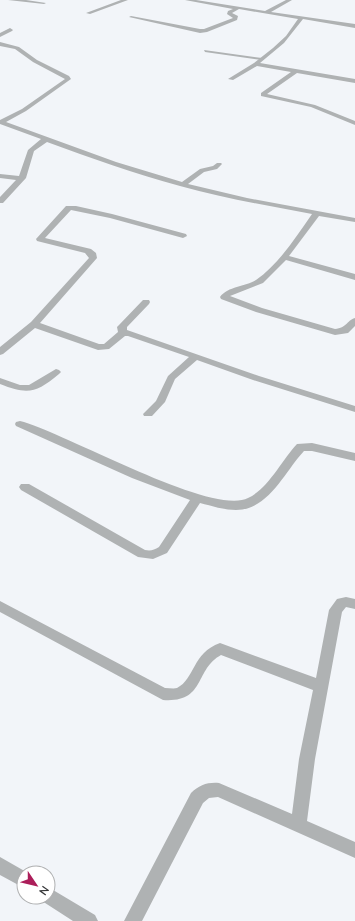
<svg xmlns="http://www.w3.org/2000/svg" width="355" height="921" font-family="'Nunito Sans',sans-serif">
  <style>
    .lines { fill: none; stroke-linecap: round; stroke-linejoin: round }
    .service { fill: #afb2b3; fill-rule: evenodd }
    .minor { fill: #afb2b3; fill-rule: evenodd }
  </style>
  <rect width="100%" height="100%" fill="#f2f5f9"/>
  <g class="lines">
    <!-- service -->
    <path class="service" d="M204 50 262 58 264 59 262 60 205 52Z"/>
    <!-- minor -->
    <path class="minor" d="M8 0H26L46 3 44 4Z
      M121 0H128L90 14 86 13Z
      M185 0H196L265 11 286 0H292L271 12 355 24V28L303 19 284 43 260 63 355 79V83L297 73 267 94 315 105 355 121V125L311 107 261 96V93L291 72 257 66 233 80 228 79 254 63 273 48 286 36 298 19 239 9 232 13 238 16 237 20 207 32 200 33 129 17 131 16 200 29H204L233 18 227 14 228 11 233 9Z
      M10 28 13 30 12 31 0 37V33Z
      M0 42 19 47 37 60 69 76 71 79 26 111 6 122 116 162 182 182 200 169 213 166 217 163H221L222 164 217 169 204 172 188 184 247 198 355 218V222L319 216 289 256 355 274V280L286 260 263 283 230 296 262 308 335 329C347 328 346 321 355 318V326L348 333 335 335 256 312 221 299 220 297C228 286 245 287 256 280 279 264 296 237 312 214 268 206 224 198 180 186 135 174 91 158 47 142L34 151 26 178 3 203H0V197L16 180 0 178V174L19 176 28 150 41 139 0 124V120L22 109 65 79 33 62 15 49 0 46Z
      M66 206H76L112 214 186 234 187 236 183 238 110 218 71 210 45 238 91 249 96 253 97 258 40 323 99 344H104L118 332 117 327 119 325 143 300H149L150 302 149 304 127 327V330L259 376 355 406V412L253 380 197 360 175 379 165 402 152 416H144L143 414 156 401 168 376 189 357 128 336H125L109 349 98 350 35 328 3 354 0 355V347L31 322 89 258 85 253 37 241 36 239Z
      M56 369 59 370 61 372 59 374C36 393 28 395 0 384V378L20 385H29Z
      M20 421C64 432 212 517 248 498 268 489 282 460 297 444L312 443 355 453V461L312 451H304C285 471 269 510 236 510 224 510 212 506 200 503L167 553 153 559 138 557 21 490 19 487 21 484H29L145 550C151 551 154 550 159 547L190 500 132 478 16 426 15 424 16 422Z
      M346 597 355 599V609L346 607 342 612 315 759 307 821 355 842V858L218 797 209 798 203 803 142 921H124L191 793C199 785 208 782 219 783L292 814 299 759 313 690 221 655C194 670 206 703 163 700L0 612V601L165 688C169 688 174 689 177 688 195 679 192 653 220 643L316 678 329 610 337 599Z
      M0 857 28 873H24V888L0 875Z
      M48 887 95 915 98 921H73L42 901 40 897H48Z"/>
  </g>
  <!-- north arrow -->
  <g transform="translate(36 885) rotate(125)"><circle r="19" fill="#ffffff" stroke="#afb0b1"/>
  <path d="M0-3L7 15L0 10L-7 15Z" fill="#ac1e5a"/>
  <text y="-6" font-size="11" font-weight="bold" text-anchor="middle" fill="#38393b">N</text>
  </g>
</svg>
